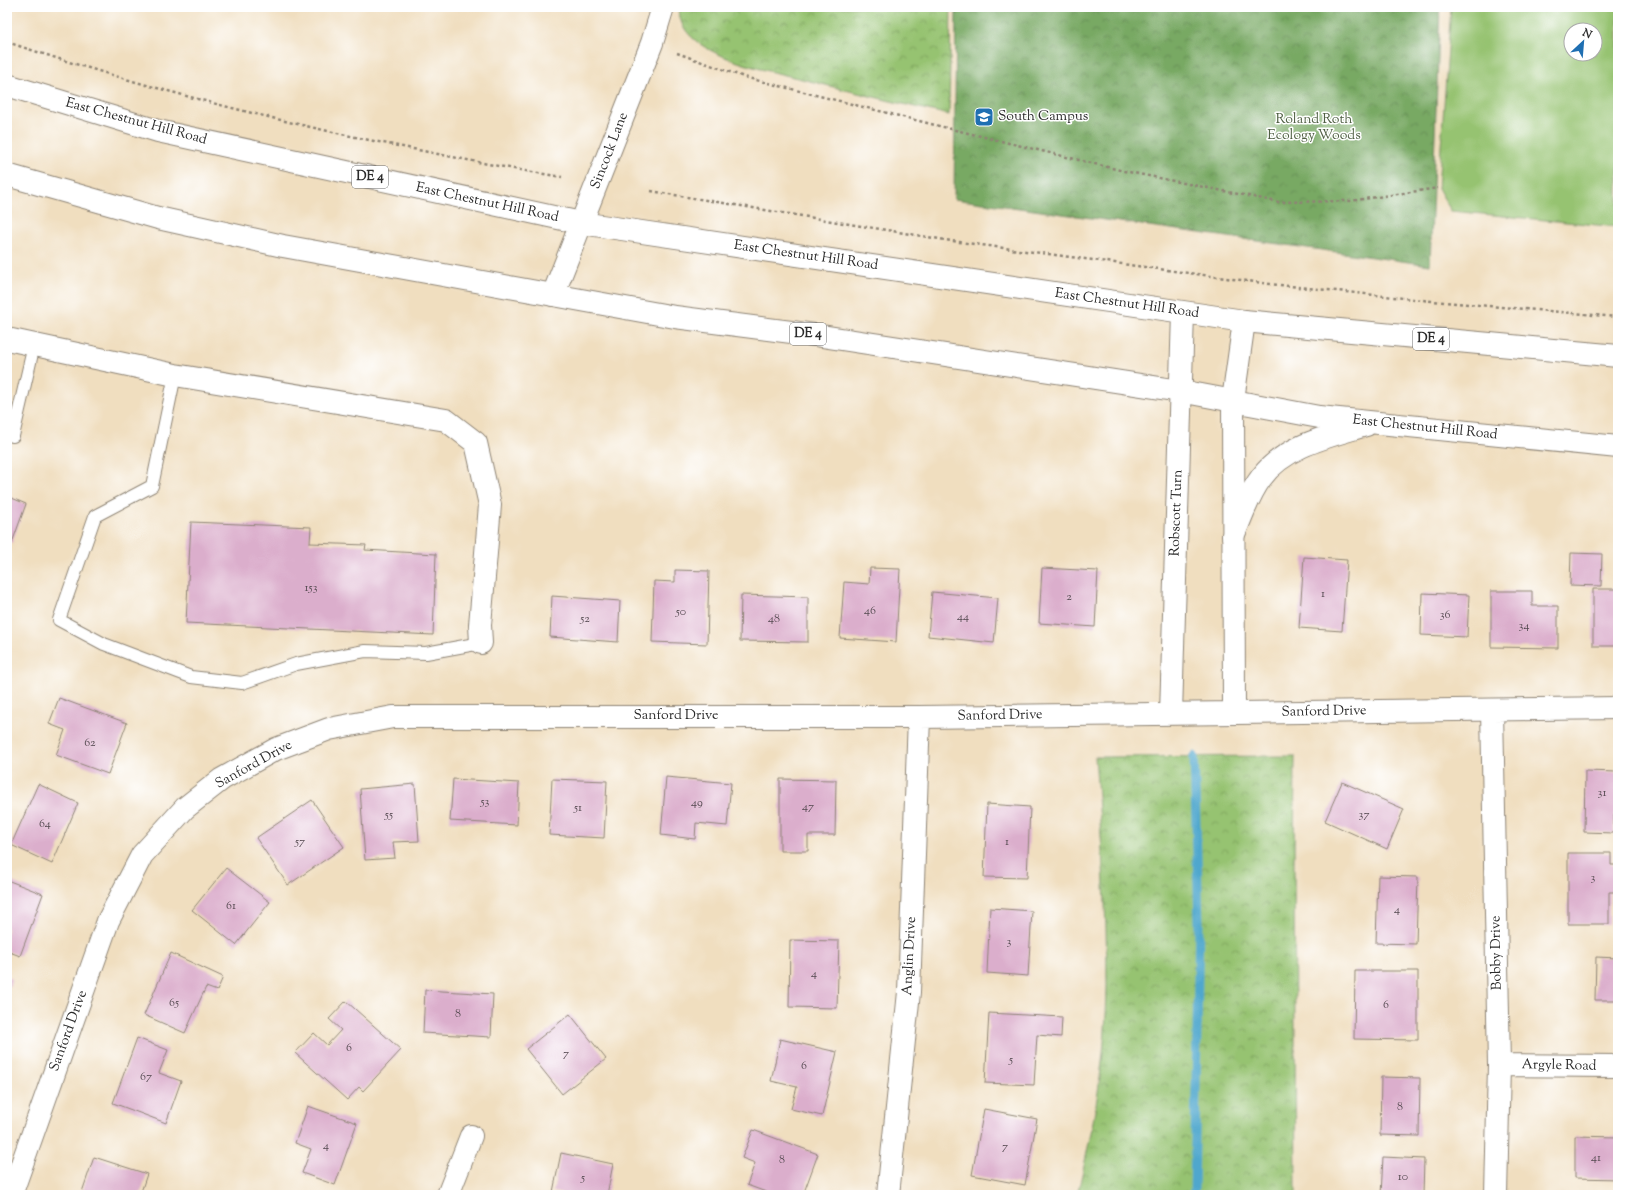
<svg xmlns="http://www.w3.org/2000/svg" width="1625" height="1202" font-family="'Sorts Mill Goudy',serif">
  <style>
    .green { fill: #96c371; stroke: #60774e; fill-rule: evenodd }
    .forest { fill: url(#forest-crowns); stroke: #526a47 }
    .park { fill: url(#park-crowns); stroke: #60774e }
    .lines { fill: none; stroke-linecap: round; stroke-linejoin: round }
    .stream { stroke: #50a7cd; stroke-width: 9 }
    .building { fill: #dbaecc }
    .service-casing { stroke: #8e8475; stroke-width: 14 }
    .minor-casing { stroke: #8e8475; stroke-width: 24 }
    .primary-casing { stroke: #8e8475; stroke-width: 24 }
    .path { stroke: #8e8475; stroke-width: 2.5; stroke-dasharray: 3 3; stroke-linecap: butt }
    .service { stroke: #fff; stroke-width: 12 }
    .minor { stroke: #fff; stroke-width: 22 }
    .primary { stroke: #fff; stroke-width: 22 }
    .labels { text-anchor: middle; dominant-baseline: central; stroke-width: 3; stroke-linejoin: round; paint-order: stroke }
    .number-label { font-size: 12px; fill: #574c53 }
    .shield { fill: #fff; stroke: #6b6b6b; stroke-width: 1 }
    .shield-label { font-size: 13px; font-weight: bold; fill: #2b2b2b }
    .poi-label { font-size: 14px; fill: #2b2b2b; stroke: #fff; text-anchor: start }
    .park-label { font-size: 14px; fill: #506044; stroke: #fff }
    .street-label { font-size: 14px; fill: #2b2b2b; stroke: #fff }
  </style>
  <defs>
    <pattern id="forest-crowns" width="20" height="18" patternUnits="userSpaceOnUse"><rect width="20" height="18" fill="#78a963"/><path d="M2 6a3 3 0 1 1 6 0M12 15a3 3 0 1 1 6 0" fill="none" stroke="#638a52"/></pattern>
    <pattern id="park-crowns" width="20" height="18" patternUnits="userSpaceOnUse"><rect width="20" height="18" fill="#96c371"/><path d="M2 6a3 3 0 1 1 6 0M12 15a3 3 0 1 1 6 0" fill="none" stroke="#7b9f5d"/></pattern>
  </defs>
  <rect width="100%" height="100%" fill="#fff"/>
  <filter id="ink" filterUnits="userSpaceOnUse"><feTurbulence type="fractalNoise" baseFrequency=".025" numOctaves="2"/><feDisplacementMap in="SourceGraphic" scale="8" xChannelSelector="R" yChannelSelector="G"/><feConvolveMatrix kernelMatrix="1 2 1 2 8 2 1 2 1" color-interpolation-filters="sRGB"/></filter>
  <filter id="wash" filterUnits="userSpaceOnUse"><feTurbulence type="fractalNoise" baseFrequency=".012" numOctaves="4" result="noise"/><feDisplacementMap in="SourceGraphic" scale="16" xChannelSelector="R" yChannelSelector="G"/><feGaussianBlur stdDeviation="0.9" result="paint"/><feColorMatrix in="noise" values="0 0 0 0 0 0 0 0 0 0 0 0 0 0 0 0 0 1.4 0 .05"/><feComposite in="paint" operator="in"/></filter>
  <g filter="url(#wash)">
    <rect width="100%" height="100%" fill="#f0debf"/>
    <!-- green -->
    <path class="green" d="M1451 7H1618V227L1451 211 1438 188ZM1571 30H1595V54H1571Z"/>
    <!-- forest -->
    <path class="forest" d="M956 7H1440L1430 265 954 199Z"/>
    <!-- park -->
    <path class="park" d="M680 7H951L949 115C903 104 856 93 810 81 778 73 744 67 714 52 697 44 676 28 680 7Z
      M1295 756 1294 864 1296 1195H1077C1094 1128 1106 1056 1107 986 1107 909 1101 833 1095 757Z"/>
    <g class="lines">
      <!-- stream -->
      <path class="stream" d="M1194 756 1199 922 1194 1195"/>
    </g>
    <g id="blocks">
      <!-- building -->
      <path class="building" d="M7 496 26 504 12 543 7 541Z
        M191 522 311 527 310 543 366 545 365 550 436 554 433 635 186 623Z
        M1571 553 1602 554 1601 586 1570 585Z
        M1304 557 1347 560 1342 631 1299 628Z
        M870 568 900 569 896 642 840 638 844 582 869 584Z
        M1042 568 1098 571 1095 627 1039 623Z
        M675 570 709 571 707 644 652 642 654 581 675 582Z
        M1593 589H1618V646H1593Z
        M1491 591H1532V606H1558V648L1491 647Z
        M932 592 998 598 994 643 928 636Z
        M1422 593 1469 595 1467 637 1421 635Z
        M741 595 808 597V642L740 641Z
        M552 596 620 601 618 642 550 637Z
        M59 698 127 723 108 774 56 755 65 730 49 724Z
        M1585 771 1618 772V814H1614V833L1584 832Z
        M666 777 731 783 727 826 696 823 695 839 661 835Z
        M453 779 519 783 517 825 450 821Z
        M552 779 607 781 604 838 549 835Z
        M780 779 836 780 835 835H808V851H780Z
        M1342 782 1404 809 1387 849 1325 821Z
        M38 784 78 803 52 864 11 845Z
        M415 784 419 841 393 842 395 858 365 860 360 789Z
        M312 800 344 847 288 885 256 838Z
        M987 804 1030 807 1027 878 984 877Z
        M1568 853H1611V865H1618V892H1609V924H1568Z
        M226 868 270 902 236 945 192 910Z
        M1378 876 1418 877 1416 944 1376 943Z
        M7 880 43 894 20 956 7 951Z
        M990 908 1032 911 1028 976 987 973Z
        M790 940 839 941 837 1008 789 1007Z
        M171 953 223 977 217 991 206 987 185 1033 144 1015Z
        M1596 957 1618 958V1000H1595Z
        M1355 971H1418V1040L1354 1039Z
        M7 977 12 979 7 992Z
        M425 990 493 994 491 1037 423 1033Z
        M346 1001 401 1050 363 1091 359 1087 347 1100 295 1053 314 1033 327 1045 341 1030 329 1019Z
        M989 1013 1062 1017 1061 1037 1037 1035 1034 1085 985 1083Z
        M570 1014 606 1059 562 1094 526 1049Z
        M137 1038 168 1050 159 1073 181 1081 166 1123 113 1103Z
        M780 1039 837 1052 822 1116 791 1109 797 1087 771 1081Z
        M1381 1077 1420 1078 1419 1136 1380 1135Z
        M308 1106 357 1123 335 1185 302 1173 311 1149 295 1143Z
        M984 1109 1037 1119 1025 1185 972 1175Z
        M753 1130 818 1154 803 1195H774L747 1185 755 1163 742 1158Z
        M1575 1136 1618 1137V1179L1575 1178Z
        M561 1153 613 1164 607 1195H570L553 1192Z
        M94 1157 147 1174 140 1195H81Z
        M1383 1157 1424 1159 1423 1195H1381Z"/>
    </g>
  </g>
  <g filter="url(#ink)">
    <use href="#blocks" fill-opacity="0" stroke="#8e8475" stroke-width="1"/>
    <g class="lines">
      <defs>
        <path id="service" d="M175 375 152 486 95 516 59 620 104 644 191 677 242 683 296 664 365 651 426 653 481 643
          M7 434 13 436 34 345"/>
        <path id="minor" d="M553 295 652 43 663 7
          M7 339 175 375 446 420 476 443 490 505 480 625 481 643
          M1492 710 1499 1065 1496 1195
          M1234 713 1233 400 1244 321
          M1171 714 1183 313
          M1499 1065 1618 1066
          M11 1195 108 921 142 855 185 808 222 779 276 749 329 729 393 717H919L1618 708
          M448 1195 471 1136
          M888 1195 909 992 919 717"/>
        <path id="primary" d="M7 85 158 131 581 223 1244 321 1618 356
          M7 175 158 218 283 246 675 317 815 335 1180 391 1319 417 1618 447
          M1233 536C1242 517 1248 495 1261 478 1285 445 1330 436 1366 425"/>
      </defs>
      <!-- service casing -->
      <use href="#service" class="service-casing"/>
      <!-- minor casing -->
      <use href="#minor" class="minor-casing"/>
      <!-- primary casing -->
      <use href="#primary" class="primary-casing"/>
      <!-- path -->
      <path class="path" d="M7 42C145 88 285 124 428 152 472 161 517 170 562 177
        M677 53 744 77 935 125 1124 171 1278 202 1350 201 1438 188
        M651 191 952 241 1270 284 1432 301 1618 317"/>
      <!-- service -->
      <use href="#service" class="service"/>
      <!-- minor -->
      <use href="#minor" class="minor"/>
      <!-- primary -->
      <use href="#primary" class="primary"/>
    </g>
  </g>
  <!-- icons -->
  <defs>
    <symbol id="university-square" viewBox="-11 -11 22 22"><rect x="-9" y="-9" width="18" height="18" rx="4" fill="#1f6fb2" stroke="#fff"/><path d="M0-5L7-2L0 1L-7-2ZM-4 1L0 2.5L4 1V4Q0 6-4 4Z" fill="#fff"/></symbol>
  </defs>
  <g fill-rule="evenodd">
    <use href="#university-square" x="973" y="106" width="22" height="22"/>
  </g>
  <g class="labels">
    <!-- number labels -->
    <g class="number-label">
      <text x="311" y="588">153</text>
      <text x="1323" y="594">1</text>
      <text x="1069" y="597">2</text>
      <text x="870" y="611">46</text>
      <text x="681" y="612">50</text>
      <text x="1445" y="615">36</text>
      <text x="963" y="617">44</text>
      <text x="585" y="619">52</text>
      <text x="774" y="619">48</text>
      <text x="1524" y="626">34</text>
      <text x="90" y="743">62</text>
      <text x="1602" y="793">31</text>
      <text x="485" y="802">53</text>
      <text x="697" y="803">49</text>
      <text x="808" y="807">47</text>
      <text x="578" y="808">51</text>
      <text x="389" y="815">55</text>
      <text x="1364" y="815">37</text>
      <text x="45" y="824">64</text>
      <text x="300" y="842">57</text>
      <text x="1007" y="842">1</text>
      <text x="1593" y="878">3</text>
      <text x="231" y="906">61</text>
      <text x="1397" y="910">4</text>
      <text x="1009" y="942">3</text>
      <text x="814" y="974">4</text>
      <text x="174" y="1003">65</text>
      <text x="1386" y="1005">6</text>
      <text x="458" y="1014">8</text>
      <text x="349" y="1048">6</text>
      <text x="566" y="1054">7</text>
      <text x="1011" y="1060">5</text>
      <text x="804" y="1066">6</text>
      <text x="146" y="1077">67</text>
      <text x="1400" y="1107">8</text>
      <text x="326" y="1146">4</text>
      <text x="1005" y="1147">7</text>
      <text x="1596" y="1158">41</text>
      <text x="782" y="1160">8</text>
      <text x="1403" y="1177">10</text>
      <text x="583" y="1178">5</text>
    </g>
    <!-- shield labels -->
    <g class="shield">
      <rect x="352" y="166" width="36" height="22" rx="3"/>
      <rect x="790" y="323" width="36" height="22" rx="3"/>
      <rect x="1413" y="328" width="36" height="22" rx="3"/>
    </g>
    <g class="shield-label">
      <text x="370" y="177">DE 4</text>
      <text x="808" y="334">DE 4</text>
      <text x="1431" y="339">DE 4</text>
    </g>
    <!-- poi labels -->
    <g class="poi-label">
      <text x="998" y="117">South Campus</text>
    </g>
    <!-- park labels -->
    <g class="park-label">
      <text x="1314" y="120">Roland Roth<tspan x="1314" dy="16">Ecology Woods</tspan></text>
    </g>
    <!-- street labels -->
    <g class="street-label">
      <text transform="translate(136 122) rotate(15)">East Chestnut Hill Road</text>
      <text transform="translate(610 151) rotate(-69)">Sincock Lane</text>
      <text transform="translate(487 203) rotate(12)">East Chestnut Hill Road</text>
      <text transform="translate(806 256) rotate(8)">East Chestnut Hill Road</text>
      <text transform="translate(1127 304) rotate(8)">East Chestnut Hill Road</text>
      <text transform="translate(1425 428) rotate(6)">East Chestnut Hill Road</text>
      <text transform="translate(1177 513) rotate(-88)">Robscott Turn</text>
      <text transform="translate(1324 712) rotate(-1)">Sanford Drive</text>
      <text x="676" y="716">Sanford Drive</text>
      <text transform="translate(1000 716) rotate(-1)">Sanford Drive</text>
      <text transform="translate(254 765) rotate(-29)">Sanford Drive</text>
      <text transform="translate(1497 953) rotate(-91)">Bobby Drive</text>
      <text transform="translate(910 956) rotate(-87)">Anglin Drive</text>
      <text transform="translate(69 1031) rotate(-70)">Sanford Drive</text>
      <text transform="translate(1559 1066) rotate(1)">Argyle Road</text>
    </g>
  </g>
  <!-- margin -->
  <rect width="1625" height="1202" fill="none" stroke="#fff" stroke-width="24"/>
  <!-- north arrow -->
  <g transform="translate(1583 42) rotate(26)"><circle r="19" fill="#ffffff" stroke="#aaaaaa"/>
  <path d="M0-3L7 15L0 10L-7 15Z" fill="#1f6fb2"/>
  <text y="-6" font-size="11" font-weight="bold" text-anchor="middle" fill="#2b2b2b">N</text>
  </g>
</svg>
